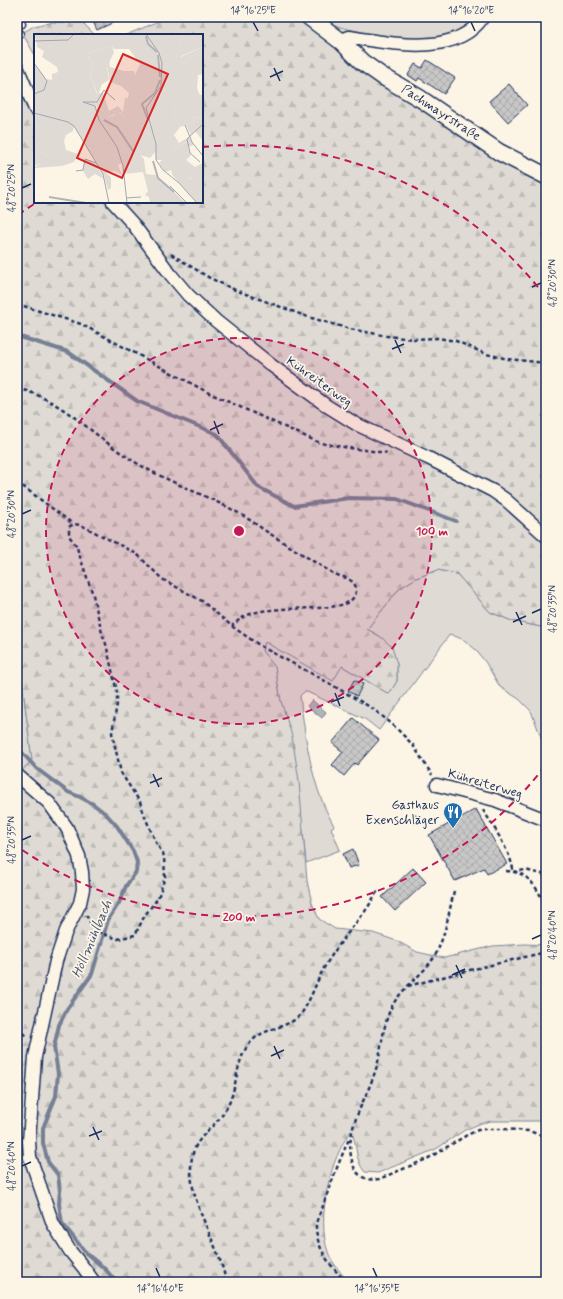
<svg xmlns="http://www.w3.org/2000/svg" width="563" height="1299" font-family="Mynerve,sans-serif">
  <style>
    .green { fill: #dfdbd4; stroke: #7d8599 }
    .forest { fill: url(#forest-firs); stroke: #7d8599 }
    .water { fill: #b2b4b8; stroke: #767f94 }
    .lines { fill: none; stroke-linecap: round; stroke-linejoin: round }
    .stream { stroke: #767f94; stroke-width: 4 }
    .building { fill: url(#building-cross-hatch); stroke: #1b2f5e }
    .service-casing { stroke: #1b2f5e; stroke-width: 9 }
    .minor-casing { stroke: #1b2f5e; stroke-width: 15 }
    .tertiary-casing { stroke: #1b2f5e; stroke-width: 19 }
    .path { stroke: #1b2f5e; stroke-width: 2.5; stroke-dasharray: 4 3; stroke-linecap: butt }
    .service { stroke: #fcf5e5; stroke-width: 6 }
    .minor { stroke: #fcf5e5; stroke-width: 12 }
    .tertiary { stroke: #fcf5e5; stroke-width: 16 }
    .ticks { fill: none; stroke: #1b2f5e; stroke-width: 1.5 }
    .ring { fill: none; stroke: #c2185b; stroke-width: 2; stroke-dasharray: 7 5 }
    .labels { text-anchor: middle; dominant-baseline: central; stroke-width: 3.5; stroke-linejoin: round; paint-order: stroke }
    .street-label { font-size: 13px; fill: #1b2f5e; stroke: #fcf5e5 }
    .poi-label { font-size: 13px; fill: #1b2f5e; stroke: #fcf5e5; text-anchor: end }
    .water-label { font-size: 14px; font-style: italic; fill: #485779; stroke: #fcf5e5 }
    .inset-river { fill: none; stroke: #b2b4b8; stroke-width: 2 }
    .inset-road { fill: none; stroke: #a2a6af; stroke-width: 1 }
    .view { fill: #d62828; fill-opacity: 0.15; stroke: #d62828; stroke-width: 2 }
    .inset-edge { fill: none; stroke: #1b2f5e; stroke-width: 2 }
    .centre { fill: #c2185b; stroke: #fcf5e5; stroke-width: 2 }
    .ring-label { font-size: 12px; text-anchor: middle; font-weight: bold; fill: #c2185b; stroke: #fcf5e5; stroke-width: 3.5; stroke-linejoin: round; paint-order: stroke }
    .neatline { fill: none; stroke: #1b2f5e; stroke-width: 1.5 }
    .ticks-label { font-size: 10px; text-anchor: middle; fill: #1b2f5e }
  </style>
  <defs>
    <pattern id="forest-firs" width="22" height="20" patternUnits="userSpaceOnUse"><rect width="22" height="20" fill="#dfdbd4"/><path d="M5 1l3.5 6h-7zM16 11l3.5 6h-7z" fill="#bfbcb8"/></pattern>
    <pattern id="building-cross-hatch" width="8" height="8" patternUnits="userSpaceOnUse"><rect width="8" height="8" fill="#c8c7c6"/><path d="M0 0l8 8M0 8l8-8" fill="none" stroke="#ababac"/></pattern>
  </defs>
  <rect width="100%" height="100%" fill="#fcf5e5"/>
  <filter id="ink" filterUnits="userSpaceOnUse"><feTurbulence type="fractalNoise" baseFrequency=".025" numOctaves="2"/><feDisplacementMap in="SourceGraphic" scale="8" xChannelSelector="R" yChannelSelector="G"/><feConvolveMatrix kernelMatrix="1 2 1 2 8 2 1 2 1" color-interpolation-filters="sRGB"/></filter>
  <g filter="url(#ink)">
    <!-- green -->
    <path class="green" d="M320 17H477L466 29 437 40H400L343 28 329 23Z
      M438 570 457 574 490 612 512 621 546 628V750L531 711 519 699 500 687 486 663 475 649 464 640 450 634 379 730 365 719 305 691 300 696C304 729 310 773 323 803 326 811 330 818 334 826L331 828 340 850 306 863 303 832 275 667 262 651 265 642 288 655 342 666 389 694 397 681V664L381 637 367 629 399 589 416 578Z
      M17 674 22 681 32 760 17 776Z"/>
    <!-- forest -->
    <path class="forest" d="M164 17H299L546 181V628L512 621 490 612 457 574 438 570 416 578 399 589 367 629 381 637 392 647 397 664V681L389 694 342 666 333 681 265 642 262 651 275 667 281 701 292 736 299 781 307 881 312 903 319 919 335 929 373 933 397 941 417 952 444 958 493 946 525 944 546 945V1121H491L479 1124 465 1130 436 1149 378 1173 365 1172C354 1160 358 1144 351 1131 330 1158 316 1218 328 1252 331 1261 342 1275 349 1282H17V776L32 760 22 681 17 674V76L35 117V202H202V35H126L157 22Z
      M54 22 83 23 95 35H35V55L22 33 34 26Z"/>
    <!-- water -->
    <path class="water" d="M312 700 326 712 322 718 307 706Z"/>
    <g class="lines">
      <!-- stream -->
      <path class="stream" d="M17 336 68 352 137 401 217 434 258 487 294 506 349 498 397 499 456 521
        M17 747 37 769 68 792 80 797 93 804 106 814 117 826 133 851 137 862 136 872 126 886 119 903 108 920 92 974 67 1009 59 1025 54 1047 58 1074 56 1096 43 1128V1143L48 1162 58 1175 60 1191 59 1204 62 1223 86 1253 106 1270 116 1282"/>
    </g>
    <!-- building -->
    <path class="building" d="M91 17H125L97 30Z
      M427 60 455 78 444 94 419 78 417 81 408 75 415 64 422 68Z
      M509 84 527 105 508 122 489 101Z
      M354 680 363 684 357 696 348 691Z
      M353 718 379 740 357 765 355 763 344 776 332 765 343 752 332 743Z
      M476 809 507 864 487 874 484 868 455 881 429 835Z
      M353 849 359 865 349 868 343 854Z
      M413 868 426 882 395 911 382 897Z"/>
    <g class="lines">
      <defs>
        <path id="service" d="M17 24H22
          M17 29 20 34"/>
        <path id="minor" d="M342 42 344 39 349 37C390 43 456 58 483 17
          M17 67 35 109
          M113 202 133 224 171 275 188 295 216 321 271 365 327 406 356 424 428 458 493 491 506 500 546 536
          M17 775 49 803 67 828 79 856 82 872 83 889 80 903 66 931 56 961 35 1057 29 1141 30 1157 53 1224 70 1251 83 1267 94 1282
          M437 785 495 800 546 820"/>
        <path id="tertiary" d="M309 17 342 42 362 62 382 76 421 99 499 152 546 176"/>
      </defs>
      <!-- service casing -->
      <use href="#service" class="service-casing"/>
      <!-- minor casing -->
      <use href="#minor" class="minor-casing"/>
      <!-- tertiary casing -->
      <use href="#tertiary" class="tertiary-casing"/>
      <!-- path -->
      <path class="path" d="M171 254 208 277 235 290 308 317 350 329 387 336 413 339 438 338 456 341 486 354 508 359 546 363
        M17 304 81 324 209 393 320 443 350 448 387 453
        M17 388C64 400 95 438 135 462 166 481 201 493 233 510 247 517 259 527 272 535 292 548 313 561 334 574 342 577 357 579 356 591 356 594 353 599 350 601 338 611 288 607 271 610 255 611 243 615 232 626
        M17 482 73 524
        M483 810C491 822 514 858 513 872L525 870 546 875
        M506 871C530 872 534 886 546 904
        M454 891C449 912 446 932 437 952 426 974 402 986 391 1008 382 1027 382 1052 375 1072 365 1103 341 1134 354 1167 359 1178 368 1181 379 1179L427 1159 467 1135 478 1130 485 1129H504L529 1131 546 1137
        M86 915 95 931 118 939 135 935 145 915 158 898 165 877 164 857 163 853 157 845 145 817 140 802 121 773 112 733 117 704V692L106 644 102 633 93 595 76 545 69 536V527L73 524 81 525 137 554 162 579 202 601 233 627 262 647 318 677 372 708 392 724 413 745 432 775
        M408 986 470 970 546 952
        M17 1028 27 1037
        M226 1282C219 1243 190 1206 191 1167 192 1135 213 1132 226 1109 239 1088 234 1057 253 1040 266 1027 290 1028 301 1014 311 1000 316 982 325 966 337 946 352 928 366 910 371 903 374 896 379 889
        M347 1282C331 1268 316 1248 316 1226 316 1220 321 1212 323 1206 331 1182 340 1159 350 1137"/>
      <!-- service -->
      <use href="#service" class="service"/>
      <!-- minor -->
      <use href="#minor" class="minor"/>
      <!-- tertiary -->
      <use href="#tertiary" class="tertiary"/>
    </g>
  </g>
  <!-- ticks -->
  <path class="ticks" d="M253 22 258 31M471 22 475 31M274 68 280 81M270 77 283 71M22 188 31 184M532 287 541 283M395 340 401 353M392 349 404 344M214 421 219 434M210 430 223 424M22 514 31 510M516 612 522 625M532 613 541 609M513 622 526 616M335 693 340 706M331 702 344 697M153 774 159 787M150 783 162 778M22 840 31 836M532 939 541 935M456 965 462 978M452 975 465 969M274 1046 280 1059M271 1056 284 1050M93 1127 99 1140M89 1136 102 1131M22 1166 31 1162M156 1268 160 1277M373 1268 377 1277"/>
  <!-- distance rings -->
  <circle cx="239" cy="531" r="193" fill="#c2185b" fill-opacity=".12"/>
  <g class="ring">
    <circle cx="239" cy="531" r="193"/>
    <path d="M545 766A386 386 0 0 1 18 847M18 215A386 386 0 0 1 34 204M202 147A386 386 0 0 1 545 296"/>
  </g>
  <!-- icons -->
  <defs>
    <symbol id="restaurant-pin" viewBox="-11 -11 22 30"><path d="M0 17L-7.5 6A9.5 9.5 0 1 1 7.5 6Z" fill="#1f6fb2" stroke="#fcf5e5"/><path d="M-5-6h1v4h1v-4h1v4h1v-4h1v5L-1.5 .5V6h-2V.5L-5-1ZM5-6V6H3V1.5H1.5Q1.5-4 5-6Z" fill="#fff"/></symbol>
  </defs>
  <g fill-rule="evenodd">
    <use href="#restaurant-pin" x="442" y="801" width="22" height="30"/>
  </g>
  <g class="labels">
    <!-- street labels -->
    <g class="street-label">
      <text transform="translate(441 113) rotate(33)">Pachmayrstraße</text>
      <text transform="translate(319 382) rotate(35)">Kühreiterweg</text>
      <text transform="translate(485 784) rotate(16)">Kühreiterweg</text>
    </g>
    <!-- poi labels -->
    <g class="poi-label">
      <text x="439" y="805">Gasthaus<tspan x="439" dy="15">Exenschläger</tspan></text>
    </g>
    <!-- water labels -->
    <g class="water-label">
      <text transform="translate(92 939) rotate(-67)">Höllmühlbach</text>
    </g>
  </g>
  <!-- overview -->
  <g transform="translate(34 34)">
    <rect width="169" height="169" fill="#fcf5e5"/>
    <path d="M149 0H169V13L145 23V13ZM78 12 80 18 73 33 75 46 68 50 64 61 56 40 60 31 53 20ZM169 16V40L164 41 163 54 165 60 169 62V84L162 83 159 89 146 93 139 78 147 30ZM69 58 75 77 84 72 89 78 91 64H94L90 83 86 78 73 83 69 76 62 73ZM115 81 122 108 112 97 111 89ZM155 103 160 111 154 113 155 117 152 120 149 117 154 107 140 116 138 113ZM6 118 25 125 28 132 0 134 6 129ZM53 125 63 131 70 145 61 140 54 145 49 137 50 128ZM157 143H169V161L156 146Z" fill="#dfdbd4"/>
    <path d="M1 0H149L145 13 147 23 169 13V16L147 30 151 54 147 62 141 67 139 78 146 93 140 101 145 109 138 113 140 116 153 108 154 111 149 117 152 120 155 117 157 121 152 126 161 133 169 129V143L155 144 168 159 169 169H163L139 142 137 136 131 138 125 129 128 126H122L121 118 116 124 106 121 110 125 112 140 122 141 152 169 116 168 115 163 111 161 114 157 109 138 89 140 88 129 84 131 88 141 81 137 73 138V140L77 143V154L74 156 70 141 40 92 39 97 32 101 30 107 32 116 44 120 40 128 28 132 24 125 6 118V129L0 132V30L12 45 18 46V40L24 38 23 33 8 23 10 17 3 13ZM78 12 80 15H95L106 30 101 41 100 37H90L76 33 75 26 73 32 76 48 87 52 95 59 90 83 82 75 81 81 73 83 69 76 61 73 66 69 69 58 63 60 56 40 60 31 53 20ZM115 81 122 108 112 97 111 89ZM162 83 169 84V107L161 97 157 101 152 91 159 89Z" fill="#dfdbd4" fill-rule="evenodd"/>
    <path class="inset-river" d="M112 2 114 10 123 18M124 21 126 43M70 86 83 93 99 117M114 86 108 70 121 59 126 46M119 127 124 144 140 158M15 163 52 169"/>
    <path class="inset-road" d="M112 0 125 19 128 29 127 52 112 74 122 110V126L129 136 145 149 163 169M0 7 34 6 40 0M0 29 13 47 10 56 0 60M81 66 70 56 63 68H49L61 72 65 86 83 113 89 132 93 169M0 79 34 88 40 92 69 140 75 169M151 91 158 108 169 122M166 128 156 119 153 105 169 90M42 137 49 136 51 125 62 129M136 152 153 169M92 164 107 163"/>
    <path class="view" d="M89 20 134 40 88 144 43 124Z"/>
    <rect width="169" height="169" class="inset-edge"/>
  </g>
  <circle cx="239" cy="531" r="6" class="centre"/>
  <g class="ring-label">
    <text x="432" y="535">100 m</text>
    <text x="239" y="921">200 m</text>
  </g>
  <!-- margin -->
  <rect width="563" height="1299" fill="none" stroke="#fcf5e5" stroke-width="44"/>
  <rect x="22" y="22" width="519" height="1255" class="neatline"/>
  <g class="ticks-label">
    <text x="253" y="14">14°16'25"E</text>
    <text x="471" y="14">14°16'20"E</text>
    <text transform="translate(11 188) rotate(-90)" y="4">48°20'25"N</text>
    <text transform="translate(552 283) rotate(-90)" y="4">48°20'30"N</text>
    <text transform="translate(11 514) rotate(-90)" y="4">48°20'30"N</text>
    <text transform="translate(552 609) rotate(-90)" y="4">48°20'35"N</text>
    <text transform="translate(11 840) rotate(-90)" y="4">48°20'35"N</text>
    <text transform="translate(552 935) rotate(-90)" y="4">48°20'40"N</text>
    <text transform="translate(11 1166) rotate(-90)" y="4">48°20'40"N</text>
    <text x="160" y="1292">14°16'40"E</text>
    <text x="377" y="1292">14°16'35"E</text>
  </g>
</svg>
